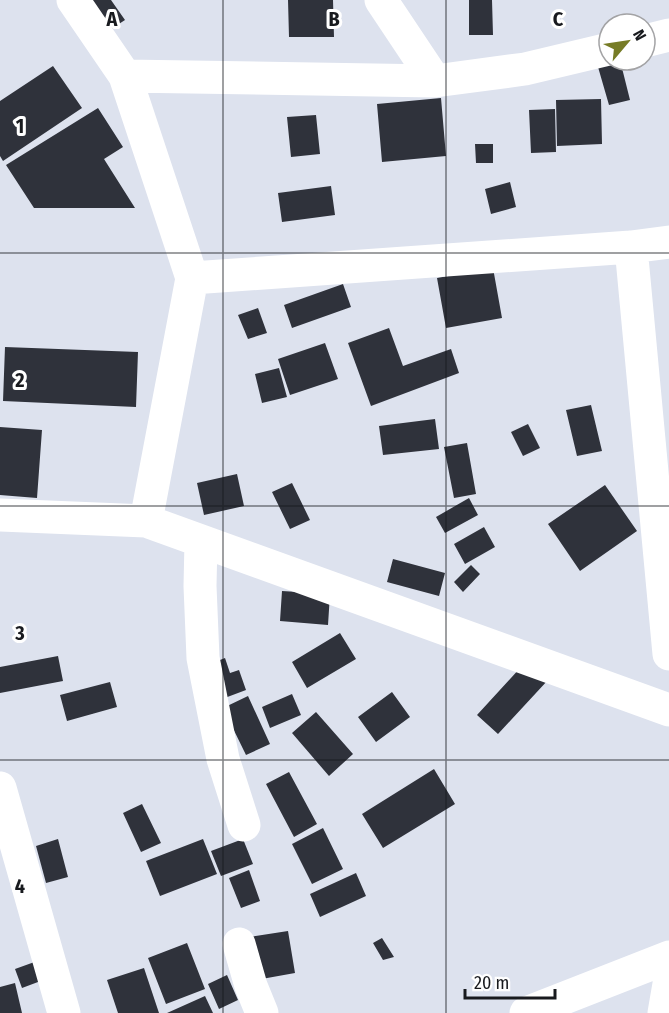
<svg xmlns="http://www.w3.org/2000/svg" width="669" height="1013" font-family="'Fira Sans Condensed',sans-serif">
  <style>
    .building { fill: #2f323b }
    .lines { fill: none; stroke-linecap: round; stroke-linejoin: round }
    .minor { stroke: #fff; stroke-width: 33 }
    .grid { fill: none; stroke: #181a1e; stroke-width: 1.5; stroke-opacity: 0.55 }
    .grid-label { font-size: 20px; text-anchor: middle; font-weight: bold; fill: #181a1e; stroke: #fff; stroke-width: 6; stroke-linejoin: round; paint-order: stroke }
  </style>
  <rect width="100%" height="100%" fill="#dde2ee"/>
  <!-- building -->
  <path class="building" d="M83 0H111L125 20 105 33Z
    M288 0H333L334 37H289Z
    M469 0H492L493 35H469Z
    M620 60 630 100 609 105 598 67Z
    M53 66 82 108 3 161 0 156V101Z
    M441 98 446 156 382 162 377 104Z
    M601 99 602 144 557 146 556 100Z
    M98 108 123 147 104 159 135 208H34L6 165Z
    M555 109 556 152 531 153 529 110Z
    M316 115 320 154 291 157 287 117Z
    M475 144H493V163H476Z
    M510 182 516 207 491 214 485 189Z
    M331 186 335 215 282 222 278 193Z
    M493 268 502 318 446 328 437 278Z
    M343 284 351 307 292 328 284 305Z
    M258 308 267 333 248 339 238 315Z
    M389 328 403 366 451 349 459 373 371 406 348 343Z
    M325 343 338 379 290 395 278 359Z
    M5 347 138 352 136 407 3 401Z
    M279 368 287 397 262 403 255 374Z
    M591 405 602 451 577 456 566 410Z
    M435 419 439 449 383 455 379 426Z
    M528 424 540 448 523 456 511 432Z
    M0 427 42 430 37 498 0 495Z
    M467 443 476 494 454 498 444 447Z
    M237 474 244 506 204 515 197 483Z
    M292 483 310 520 290 529 272 492Z
    M605 485 637 531 580 571 548 524Z
    M469 498 478 515 445 533 436 517Z
    M484 527 495 547 465 564 454 544Z
    M393 559 445 573 439 596 387 582Z
    M471 565 480 574 463 592 454 582Z
    M282 591 330 594 328 625 280 621Z
    M340 633 356 659 307 688 292 662Z
    M58 656 63 681 0 693V667Z
    M225 658 230 673 239 670 246 690 222 699 210 664Z
    M521 667 548 680 498 734 477 715Z
    M110 682 117 707 67 721 60 695Z
    M392 692 410 717 376 742 358 717Z
    M292 694 301 715 270 728 262 707Z
    M248 696 270 744 246 755 223 708Z
    M316 712 353 754 329 776 292 733Z
    M434 769 455 804 383 848 362 814Z
    M289 772 317 824 294 837 266 784Z
    M142 804 161 843 141 852 123 813Z
    M323 828 343 869 312 884 292 844Z
    M58 839 68 877 46 883 36 846Z
    M203 839 217 874 160 896 146 861Z
    M243 839 253 864 221 876 211 851Z
    M249 870 260 901 241 908 229 878Z
    M356 873 366 896 320 917 310 894Z
    M288 931 295 973 256 980 249 937Z
    M382 938 394 957 383 960 373 943Z
    M187 943 205 989 166 1004 148 958Z
    M40 960 46 979 22 988 15 969Z
    M144 968 159 1013H118L107 980Z
    M227 975 238 1000 219 1009 208 984Z
    M15 983 22 1013H0V987Z
    M205 996 213 1013H167Z"/>
  <g class="lines">
    <!-- minor -->
    <path class="minor" d="M73 0 125 76 192 278 146 521
      M381 0 435 81
      M645 41 669 35
      M125 76 435 81 525 69 609 49
      M631 247 669 654
      M192 278 631 247 669 242
      M0 515 146 521 669 710
      M201 541 200 586 203 658 223 759 244 825
      M0 788 64 1013
      M239 944 251 986 262 1013
      M526 1013 669 957
      M664 1013 669 984"/>
  </g>
  <!-- grid -->
  <path class="grid" d="M223 0V1013M446 0V1013M0 253H669M0 506H669M0 760H669"/>
  <g class="grid-label">
    <text x="112" y="26">A</text>
    <text x="334" y="26">B</text>
    <text x="558" y="26">C</text>
    <text x="20" y="133">1</text>
    <text x="20" y="387">2</text>
    <text x="20" y="640">3</text>
    <text x="20" y="893">4</text>
  </g>
  <!-- north arrow -->
  <g transform="translate(627 42) rotate(61)"><circle r="28" fill="#ffffff" stroke="#a3a3a5" stroke-width="1.5"/>
  <path d="M0-4.5L10 22L0 15L-10 22Z" fill="#777c26"/>
  <text y="-9" font-size="16" font-weight="bold" text-anchor="middle" fill="#181a1e">N</text>
  </g>
  <!-- scale -->
  <path d="M465 989v9h90v-9" fill="none" stroke="#181a1e" stroke-width="3"/>
  <text x="474" y="989" font-size="18" fill="#181a1e" stroke="#ffffff" stroke-width="4.5" paint-order="stroke">20 m</text>
</svg>
